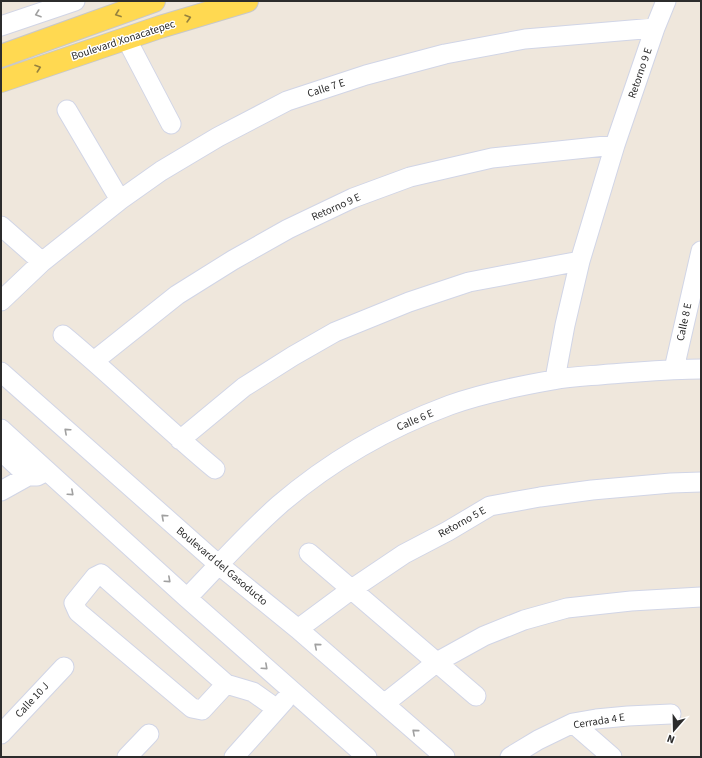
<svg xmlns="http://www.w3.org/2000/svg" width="702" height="758" font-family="'Source Sans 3',sans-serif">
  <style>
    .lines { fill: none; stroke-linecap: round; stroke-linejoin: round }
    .minor-casing { stroke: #d1d5e6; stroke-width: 21 }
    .major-casing { stroke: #c8c8c8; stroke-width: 24 }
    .minor { stroke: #fff; stroke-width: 19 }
    .major { stroke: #ffd951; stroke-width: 22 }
    .oneway { stroke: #a0a0a0 }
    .oneway2 { stroke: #96823e }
    .labels { text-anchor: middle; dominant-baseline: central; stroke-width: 3; stroke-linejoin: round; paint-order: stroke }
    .street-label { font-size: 11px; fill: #2c2c2c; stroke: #fff }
  </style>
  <rect width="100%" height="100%" fill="#efe7dc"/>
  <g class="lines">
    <defs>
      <path id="minor" d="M1 26 75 1
        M126 38 171 124
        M67 110 120 200
        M1 226 42 262
        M1 301 42 262 120 200 161 171 218 137 287 101 366 75 445 54 525 39 655 28
        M63 335C115 378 163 426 215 469
        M94 361 177 295 233 260 288 229 353 198 410 177 492 158 615 145
        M674 369 701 251
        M1 372 219 565 298 629 445 757
        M555 379 565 325 580 261 615 145 655 28 666 1
        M1 429 187 598 367 757
        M180 440 244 387 293 356 335 332 409 302 469 282 580 261
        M1 451 28 476
        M1 491 28 476H37L47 471
        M309 553 476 696
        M187 598C217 567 246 534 279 505 329 462 388 428 450 405 483 393 519 386 553 380 572 376 592 376 610 374 641 372 671 369 701 369
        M298 629 352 589 404 554 448 531 490 506 540 497 592 490 671 483 701 482
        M226 684 202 710 192 708 78 612 74 603 95 577 101 574 226 684 253 692 277 709
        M384 704 437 662 484 636 524 620 567 608 631 601 701 597
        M573 723 612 757
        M1 734 64 667
        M127 757 149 734
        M234 757 285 700
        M510 757 538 740 573 723 596 719 628 716 671 714"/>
      <path id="major" d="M1 56 154 1
        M1 81 160 27 247 1"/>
    </defs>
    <!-- minor casing -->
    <use href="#minor" class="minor-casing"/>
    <!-- major casing -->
    <use href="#major" class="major-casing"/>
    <!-- minor -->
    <use href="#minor" class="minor"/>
    <!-- major -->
    <use href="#major" class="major"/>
  </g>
  <!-- one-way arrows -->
  <defs><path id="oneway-chevron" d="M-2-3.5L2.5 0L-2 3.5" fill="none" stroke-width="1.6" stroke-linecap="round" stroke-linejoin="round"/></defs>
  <g class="oneway">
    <use href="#oneway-chevron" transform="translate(38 14) rotate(161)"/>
    <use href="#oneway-chevron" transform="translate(67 431) rotate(-138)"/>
    <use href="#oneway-chevron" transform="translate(71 493) rotate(42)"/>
    <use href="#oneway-chevron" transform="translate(164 517) rotate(-138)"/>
    <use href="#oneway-chevron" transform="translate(168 580) rotate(42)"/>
    <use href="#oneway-chevron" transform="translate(317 646) rotate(-139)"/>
    <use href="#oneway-chevron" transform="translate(265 667) rotate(42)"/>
    <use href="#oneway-chevron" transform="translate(415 732) rotate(-139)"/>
  </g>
  <g class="oneway2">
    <use href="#oneway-chevron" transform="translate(118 14) rotate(160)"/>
    <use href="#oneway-chevron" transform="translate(188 18) rotate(-16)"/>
    <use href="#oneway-chevron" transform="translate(38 68) rotate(-19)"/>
  </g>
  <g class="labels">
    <!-- street labels -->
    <g class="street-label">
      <text transform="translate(123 40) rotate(-18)">Boulevard Xonacatepec</text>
      <text transform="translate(640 73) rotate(-71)">Retorno 9 E</text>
      <text transform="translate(326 88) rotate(-18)">Calle 7 E</text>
      <text transform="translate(336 207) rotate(-24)">Retorno 9 E</text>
      <text transform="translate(684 322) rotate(-78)">Calle 8 E</text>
      <text transform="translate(415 420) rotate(-23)">Calle 6 E</text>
      <text transform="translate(462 522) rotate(-29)">Retorno 5 E</text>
      <text transform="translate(222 566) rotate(40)">Boulevard del Gasoducto</text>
      <text transform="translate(32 700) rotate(-47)">Calle 10 J</text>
      <text transform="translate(599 721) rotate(-9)">Cerrada 4 E</text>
    </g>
  </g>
  <!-- border -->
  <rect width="702" height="758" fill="none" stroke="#2c2c2c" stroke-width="4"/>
  <!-- north arrow -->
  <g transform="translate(674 730) rotate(200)" stroke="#ffffff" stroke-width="3" paint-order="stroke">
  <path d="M0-3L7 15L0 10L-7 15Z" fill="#2c2c2c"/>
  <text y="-6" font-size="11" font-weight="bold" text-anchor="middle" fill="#2c2c2c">N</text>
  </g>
</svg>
